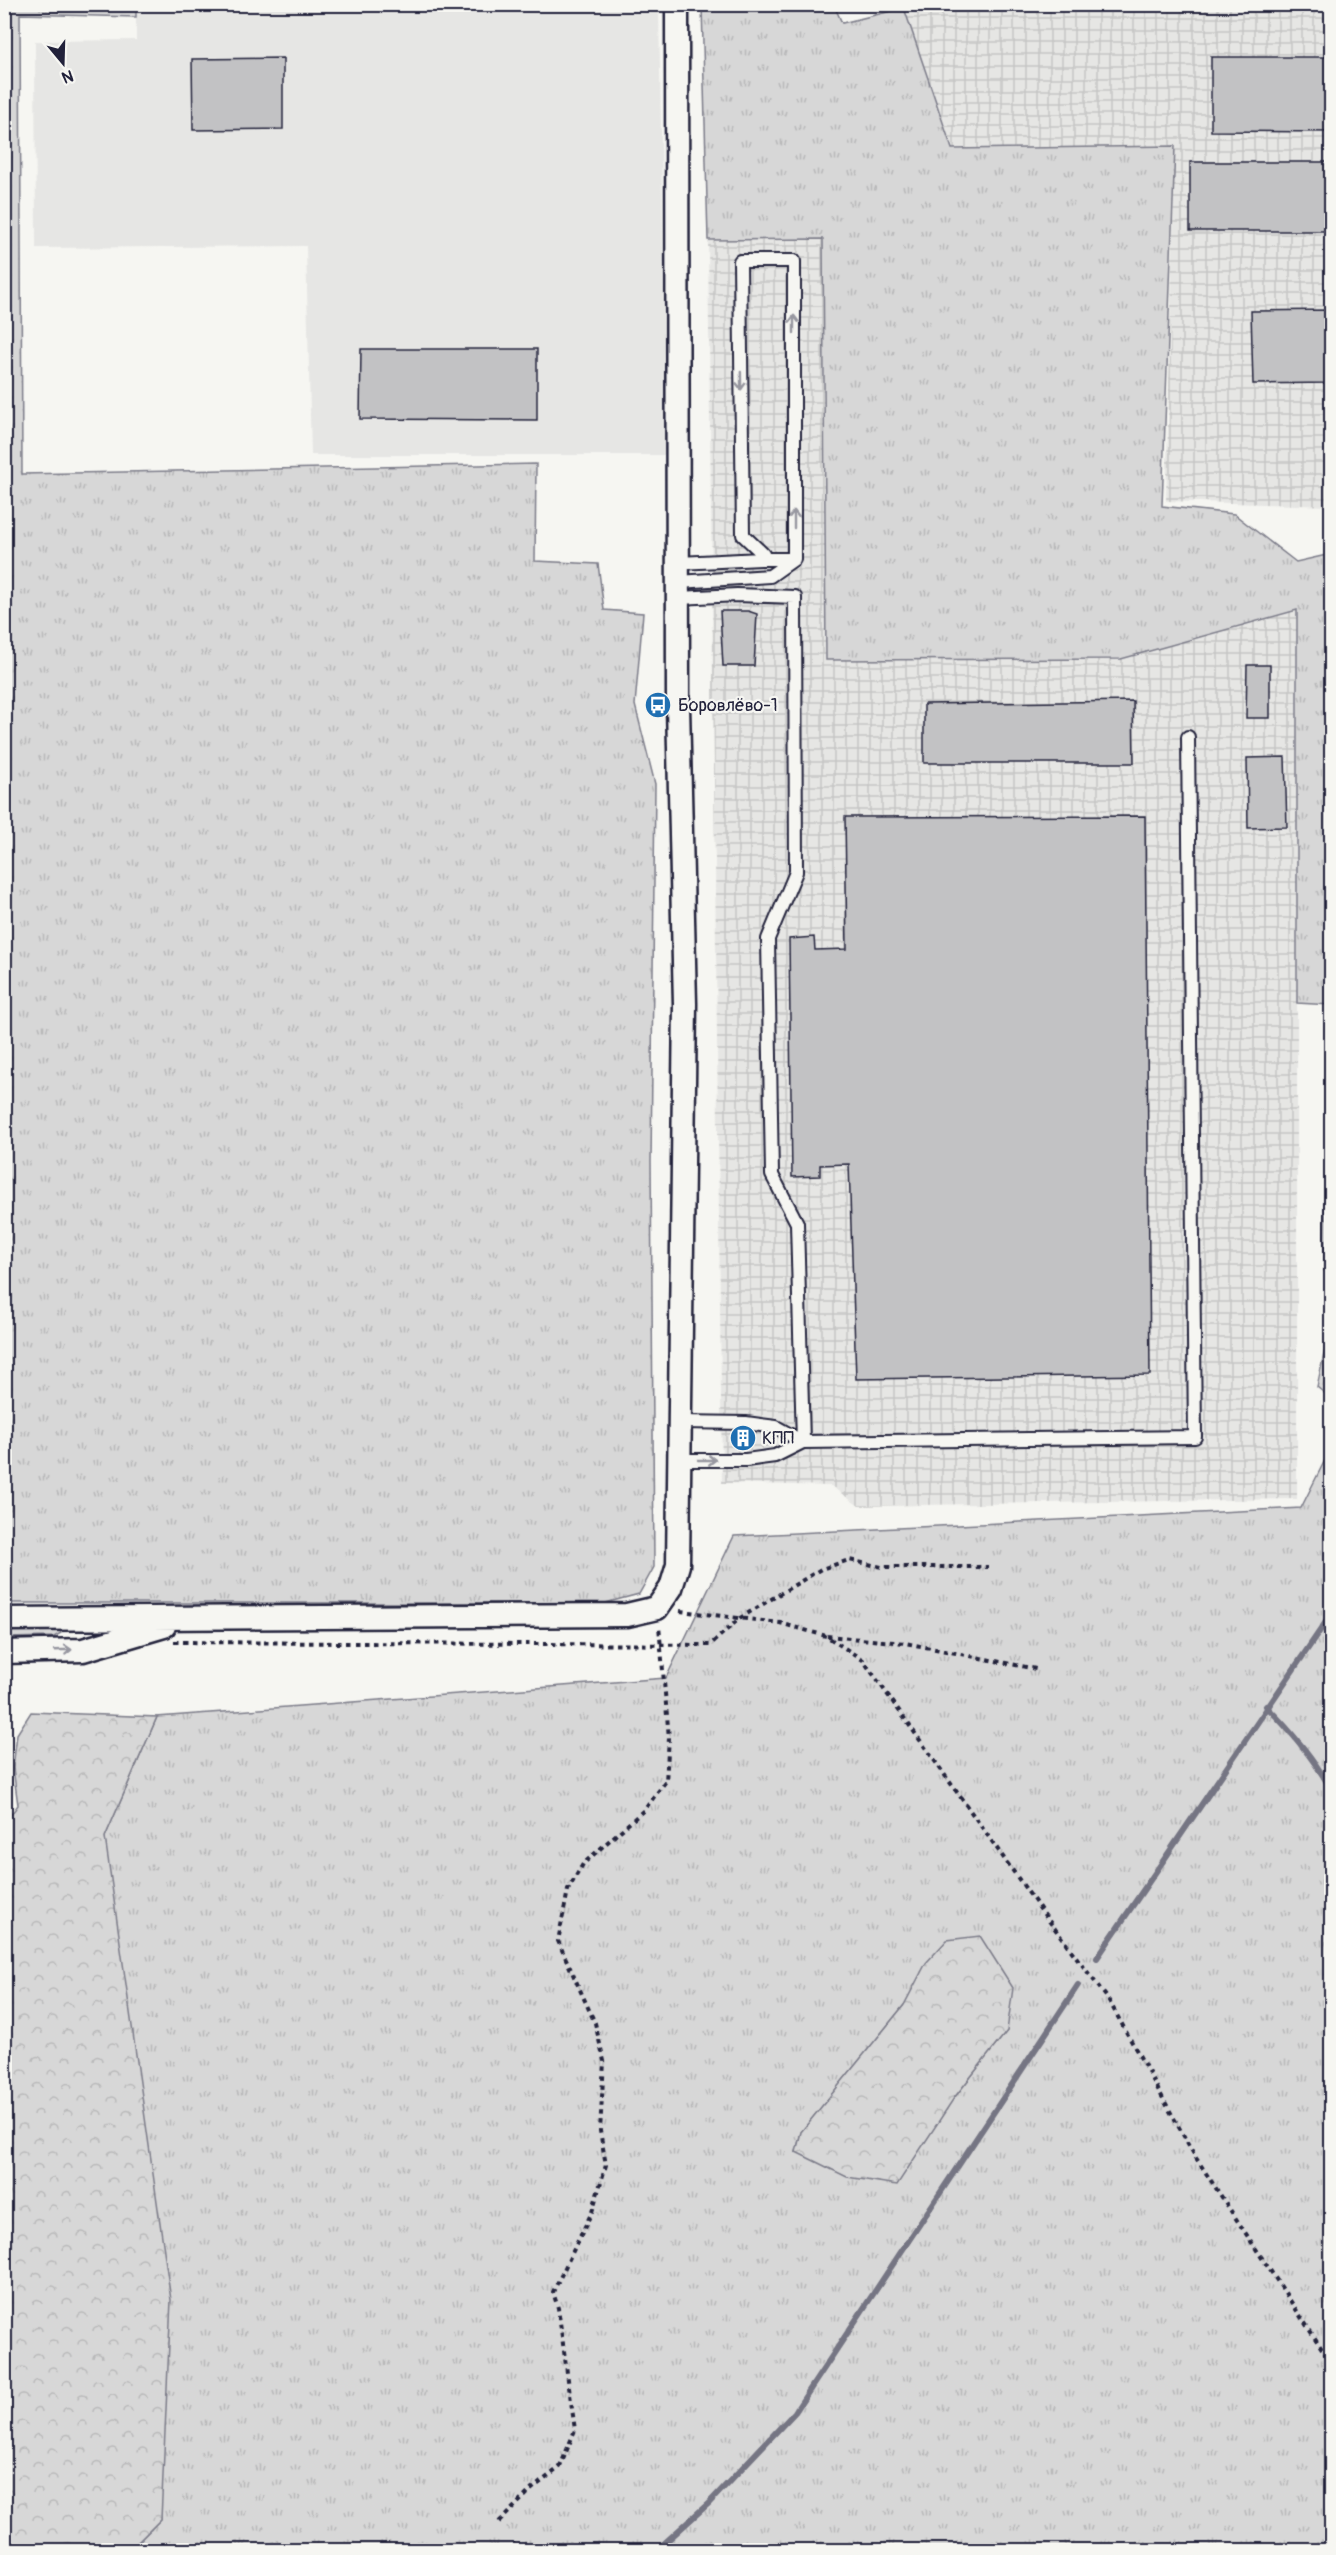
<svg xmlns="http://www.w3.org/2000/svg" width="1336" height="2555" font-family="Pangolin,sans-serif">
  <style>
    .built { fill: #e6e6e4 }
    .industrial { fill: url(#industrial-grid) }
    .grass { fill: url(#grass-tufts); stroke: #7c7c89; stroke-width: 1.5; fill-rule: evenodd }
    .forest { fill: url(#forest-crowns); stroke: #7c7c89; stroke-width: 1.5 }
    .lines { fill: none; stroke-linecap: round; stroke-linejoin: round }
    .stream { stroke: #757583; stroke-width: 6 }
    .building { fill: #c2c2c4; stroke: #22223b; stroke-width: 1.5 }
    .service-casing { stroke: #22223b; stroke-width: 16 }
    .minor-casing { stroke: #22223b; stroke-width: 27 }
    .path { stroke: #22223b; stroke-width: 4; stroke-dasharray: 4.5 4.5; stroke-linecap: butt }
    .service { stroke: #f6f6f2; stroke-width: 12 }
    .minor { stroke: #f6f6f2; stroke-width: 22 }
    .oneway { stroke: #9797a0 }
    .labels { text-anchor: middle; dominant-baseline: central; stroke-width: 4.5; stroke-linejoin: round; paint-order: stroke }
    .poi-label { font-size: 18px; fill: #22223b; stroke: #f6f6f2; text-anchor: start }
  </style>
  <defs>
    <pattern id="industrial-grid" width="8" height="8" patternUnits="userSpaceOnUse" patternTransform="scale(1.5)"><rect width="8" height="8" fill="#e6e6e4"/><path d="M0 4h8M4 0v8" fill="none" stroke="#c5c5c4"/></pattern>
    <pattern id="grass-tufts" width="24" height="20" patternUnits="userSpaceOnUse" patternTransform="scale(1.5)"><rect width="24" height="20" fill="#d7d7d7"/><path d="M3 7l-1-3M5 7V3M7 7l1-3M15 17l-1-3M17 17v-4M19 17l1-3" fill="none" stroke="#b8b8b9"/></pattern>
    <pattern id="forest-crowns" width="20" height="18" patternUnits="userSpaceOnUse" patternTransform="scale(1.5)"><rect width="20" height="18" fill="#d7d7d7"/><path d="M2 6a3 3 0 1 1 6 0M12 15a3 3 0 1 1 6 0" fill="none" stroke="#b8b8b9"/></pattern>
  </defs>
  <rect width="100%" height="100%" fill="#f6f6f2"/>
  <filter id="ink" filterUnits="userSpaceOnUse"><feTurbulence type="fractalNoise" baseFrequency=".0167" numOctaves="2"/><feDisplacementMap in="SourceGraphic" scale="12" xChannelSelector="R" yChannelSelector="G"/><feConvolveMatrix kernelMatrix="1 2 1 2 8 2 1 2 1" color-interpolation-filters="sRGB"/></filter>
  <g filter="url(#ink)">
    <!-- built -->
    <path class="built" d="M136 5H659L666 455H311L306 246 36 248 35 41 136 40Z"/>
    <!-- industrial -->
    <path class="industrial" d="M903 5H1331V506L1166 501 1175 146 952 149Z
      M823 238 826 660 1121 659 1297 609V1499L859 1506 831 1486 722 1483 708 240Z"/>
    <!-- grass -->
    <path class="grass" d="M5 4 136 5V17L20 14 22 474 536 464 535 561 598 564 604 610 643 613 635 705 655 784 651 1162 654 1567 639 1594 605 1603H5Z
      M702 5H834L842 23 904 8 952 149 1175 146 1162 506 1234 514 1296 562 1331 554V1005L1297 1003V610L1121 659 826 660 823 239 708 240Z
      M1331 1448V2550H130L161 2519 105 1837 157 1717 666 1678 734 1536 1301 1508ZM904 2005 1007 2031 954 2098 796 2152 801 2132Z
      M4 1629H59L61 1633 54 1637 5 1638Z"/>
    <!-- forest -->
    <path class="forest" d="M1331 1058V1283L1324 1270 1327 1079Z
      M1331 1321 1332 1391 1328 1396 1317 1387Z
      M31 1712 157 1717 105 1837 171 2300 161 2519 130 2550H5L4 1824 18 1805 13 1768 17 1734Z
      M980 1936 1013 1988 1007 2031 954 2098 897 2185 847 2177 796 2152 801 2132 904 2005 926 1963 947 1940Z"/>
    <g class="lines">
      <!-- stream -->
      <path class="stream" d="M1266 1706C1291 1731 1315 1760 1332 1791
        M1097 1958 1332 1613
        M657 2550 709 2503 795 2412 1078 1985"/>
    </g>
    <!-- building -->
    <path class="building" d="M1211 57H1332V132L1211 131Z
      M283 58V129L193 130 192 59Z
      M1190 162H1332V231H1190Z
      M1332 310V383L1253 384 1251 311Z
      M361 349H537V420L360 419Z
      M720 611H748L757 614 754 666H723Z
      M1247 665H1270V718H1246Z
      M1133 701 1134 763H924V704Z
      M1285 757 1287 827 1248 828 1247 758Z
      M1145 816 1150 1375 856 1379 849 1164 820 1165V1176L792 1177 789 939 814 937 815 950 847 949 845 817Z"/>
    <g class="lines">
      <defs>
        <path id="service" d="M761 559H794
          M679 563 761 559 763 554 743 535 740 261H794V559L770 576 679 582
          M679 598 737 595 795 597 796 872 768 939 772 1175 797 1223 803 1442
          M681 1422 746 1423 776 1427 803 1442
          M680 1460H746L775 1456 803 1442 1195 1437 1188 737"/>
        <path id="minor" d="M4 1619 627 1615 657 1608 671 1588 678 1565 685 1004 678 706 677 4
          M4 1652 83 1650 164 1626"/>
      </defs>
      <!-- service casing -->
      <use href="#service" class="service-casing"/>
      <!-- minor casing -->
      <use href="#minor" class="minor-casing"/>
      <!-- path -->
      <path class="path" d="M680 1611 780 1623 826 1636 863 1660 1040 1909 1108 1999 1196 2158 1332 2364
        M827 1636 905 1643 1036 1669
        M174 1642 710 1645 740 1618 821 1569 849 1560 882 1567H988
        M499 2522 532 2489 560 2467 575 2430 558 2308 553 2292 592 2212 606 2165 600 2131 604 2061 595 2023 558 1941 568 1890 583 1864 645 1809 666 1781 669 1738 659 1626"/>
      <!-- service -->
      <use href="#service" class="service"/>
      <!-- minor -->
      <use href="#minor" class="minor"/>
    </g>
    <!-- one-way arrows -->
    <defs><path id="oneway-shaft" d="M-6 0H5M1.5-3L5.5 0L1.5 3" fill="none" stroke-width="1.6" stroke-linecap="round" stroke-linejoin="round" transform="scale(1.5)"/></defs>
    <g class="oneway">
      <use href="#oneway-shaft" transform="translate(794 324) rotate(-90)"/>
      <use href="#oneway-shaft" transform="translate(741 381) rotate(89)"/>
      <use href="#oneway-shaft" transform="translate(794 519) rotate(-90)"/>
      <use href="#oneway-shaft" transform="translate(707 1460)"/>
      <use href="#oneway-shaft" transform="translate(63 1650) rotate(-2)"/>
    </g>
  </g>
  <!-- icons -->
  <defs>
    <symbol id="bus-disc" viewBox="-11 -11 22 22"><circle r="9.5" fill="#1f6fb2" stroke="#f6f6f2"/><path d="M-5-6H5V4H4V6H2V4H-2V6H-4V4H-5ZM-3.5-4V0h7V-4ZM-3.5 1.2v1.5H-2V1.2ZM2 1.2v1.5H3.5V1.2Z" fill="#fff"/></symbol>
    <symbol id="building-disc" viewBox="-11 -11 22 22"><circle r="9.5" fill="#1f6fb2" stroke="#f6f6f2"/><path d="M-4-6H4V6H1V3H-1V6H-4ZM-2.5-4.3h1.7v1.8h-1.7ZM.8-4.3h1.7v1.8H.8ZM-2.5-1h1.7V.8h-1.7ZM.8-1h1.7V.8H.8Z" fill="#fff"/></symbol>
  </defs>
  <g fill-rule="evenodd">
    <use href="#bus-disc" x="643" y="690" width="30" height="30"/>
    <use href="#building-disc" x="728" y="1423" width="30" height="30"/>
  </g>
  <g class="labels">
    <!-- poi labels -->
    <g class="poi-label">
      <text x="678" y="705">Боровлёво-1</text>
      <text x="762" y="1438">КПП</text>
    </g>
  </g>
  <!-- margin -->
  <rect width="1336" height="2555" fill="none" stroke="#f6f6f2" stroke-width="24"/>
  <rect x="12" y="12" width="1312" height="2531" fill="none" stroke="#22223b" stroke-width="2" filter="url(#ink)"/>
  <!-- north arrow -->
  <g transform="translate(63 63) rotate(161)" stroke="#f6f6f2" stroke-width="4.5" paint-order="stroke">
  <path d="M0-4.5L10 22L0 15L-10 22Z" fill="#22223b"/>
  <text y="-9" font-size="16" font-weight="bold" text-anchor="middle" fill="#22223b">N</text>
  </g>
</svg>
